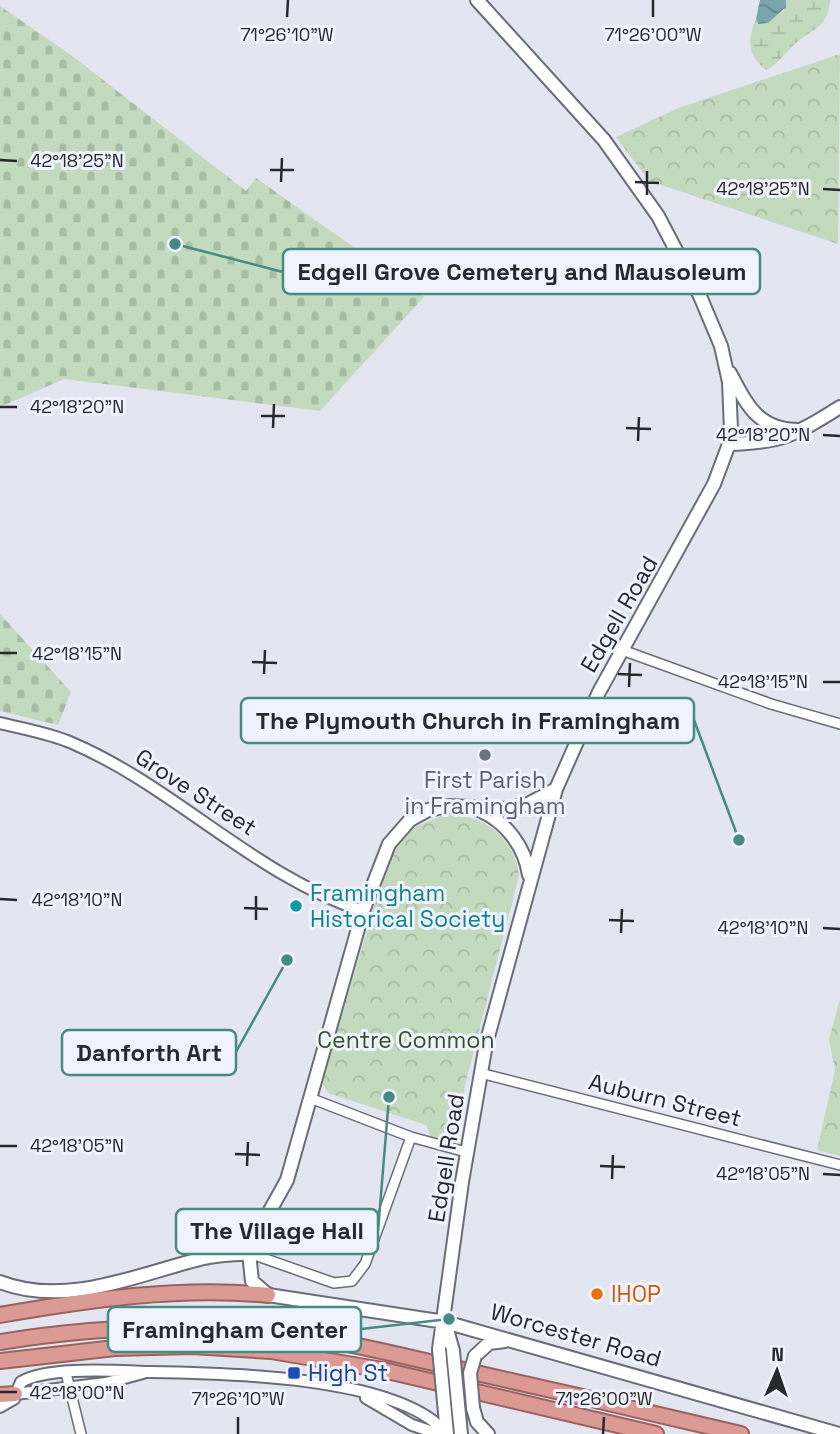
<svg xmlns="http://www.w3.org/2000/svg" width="840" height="1434" font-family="'Space Grotesk',sans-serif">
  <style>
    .wetland { fill: url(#wetland-marsh) }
    .cemetery { fill: url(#cemetery-stones) }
    .park { fill: url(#park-crowns) }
    .water { fill: url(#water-waves) }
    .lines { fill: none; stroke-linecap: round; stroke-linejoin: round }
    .minor-casing { stroke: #6a6d77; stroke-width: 12 }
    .tertiary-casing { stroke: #6a6d77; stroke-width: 14 }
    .secondary-casing { stroke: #6a6d77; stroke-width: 16 }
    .trunk-casing { stroke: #98625f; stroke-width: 18 }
    .minor { stroke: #fff; stroke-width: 9 }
    .tertiary { stroke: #fff; stroke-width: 10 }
    .secondary { stroke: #fff; stroke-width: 12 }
    .trunk { stroke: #dc9a94; stroke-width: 14 }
    .secondary-bridge-casing { stroke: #6a6d77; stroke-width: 16; stroke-linecap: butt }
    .secondary-bridge { stroke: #fff; stroke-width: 12 }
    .ticks { fill: none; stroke: #28292e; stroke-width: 2.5 }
    .worship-dot { fill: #6b7280; stroke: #f0f3fe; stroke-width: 2.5 }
    .culture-dot { fill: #0f9aa8; stroke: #f0f3fe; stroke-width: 2.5 }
    .food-dot { fill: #e8710a; stroke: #f0f3fe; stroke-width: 2.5 }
    .transit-dot { fill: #1a4fb4; stroke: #f0f3fe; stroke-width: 2.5 }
    .labels { text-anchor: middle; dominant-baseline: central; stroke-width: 6; stroke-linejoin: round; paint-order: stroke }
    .street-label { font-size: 23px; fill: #28292e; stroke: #f0f3fe }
    .worship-label { font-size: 23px; fill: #5b616d; stroke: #f0f3fe }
    .culture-label { font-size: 23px; fill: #0d838f; stroke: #f0f3fe; text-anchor: start }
    .park-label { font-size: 23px; fill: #305428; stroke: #f0f3fe }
    .food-label { font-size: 23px; fill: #c56008; stroke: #f0f3fe; text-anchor: start }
    .transit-label { font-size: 23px; fill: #164399; stroke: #f0f3fe; text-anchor: start }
    .ticks-label { font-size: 18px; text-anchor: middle; fill: #28292e; stroke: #f0f3fe; stroke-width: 6; stroke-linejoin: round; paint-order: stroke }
    .leader { fill: none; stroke: #458b83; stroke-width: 2.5 }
    .callout-dot { fill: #458b83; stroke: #f0f3fe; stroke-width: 2.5 }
    .callout { fill: #f0f3fe; stroke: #458b83; stroke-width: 2.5 }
    .callout-label { font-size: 24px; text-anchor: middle; font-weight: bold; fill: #28292e }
  </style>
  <defs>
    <pattern id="wetland-marsh" width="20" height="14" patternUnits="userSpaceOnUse" patternTransform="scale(1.75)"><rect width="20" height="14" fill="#c3dabe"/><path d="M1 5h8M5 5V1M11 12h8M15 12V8" fill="none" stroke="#a8bba4"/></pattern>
    <pattern id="cemetery-stones" width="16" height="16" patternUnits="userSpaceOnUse" patternTransform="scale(1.75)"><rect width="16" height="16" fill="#c3dabe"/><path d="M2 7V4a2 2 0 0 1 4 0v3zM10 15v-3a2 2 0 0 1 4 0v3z" fill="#a8bba4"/></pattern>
    <pattern id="park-crowns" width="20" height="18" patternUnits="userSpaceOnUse" patternTransform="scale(1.75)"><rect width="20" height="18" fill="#c3dabe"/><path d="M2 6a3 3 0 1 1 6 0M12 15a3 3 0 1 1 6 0" fill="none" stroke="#a8bba4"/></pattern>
    <pattern id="water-waves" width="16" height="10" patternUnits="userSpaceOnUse" patternTransform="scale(1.75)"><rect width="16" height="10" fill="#78a6aa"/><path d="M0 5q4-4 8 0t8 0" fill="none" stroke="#62878b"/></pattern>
  </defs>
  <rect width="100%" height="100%" fill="#e3e5f1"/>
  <!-- wetland -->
  <path class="wetland" d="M786 0H830C829 30 807 30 790 49 781 58 778 63 766 70 747 55 747 40 756 19L758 24 784 11Z"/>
  <!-- cemetery -->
  <path class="cemetery" d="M0 6 71 55 246 191 256 178 424 297 320 411 64 379 0 407Z
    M0 614 71 692 58 725 0 711Z"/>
  <!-- park -->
  <path class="park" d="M840 54 838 244 649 181 616 137 681 107Z
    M445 814C483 814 515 837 519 876L465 1085 457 1138 450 1145 432 1141 426 1125 328 1093 322 1082 389 857 413 828Z
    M840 999V1156L817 1150 835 1070 829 1040Z"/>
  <!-- water -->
  <path class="water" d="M760 0H786V7L768 23 758 24 756 19Z"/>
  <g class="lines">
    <defs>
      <path id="minor" d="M622 650 771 704 840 724
        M480 1073 840 1165
        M310 1098 411 1137 466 1152
        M249 1253 334 1283 352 1281 365 1264 411 1137
        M66 1373 81 1434"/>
      <path id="tertiary" d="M0 723C24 729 49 733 72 743 175 787 255 876 363 911
        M15 1394 106 1383 143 1373
        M366 1398 412 1425 439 1434
        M0 1407 14 1399 21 1382C48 1366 116 1371 148 1372 221 1373 399 1375 447 1434"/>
      <path id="secondary" d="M730 373C747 405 758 430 799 430
        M729 444C782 443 797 434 840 407
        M556 789 528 804 507 809 449 806 428 810 410 820 389 844 363 911 287 1180 253 1241 249 1253 252 1281 268 1295 445 1322 839 1434
        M481 811C506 822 525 847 529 875
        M0 1282C64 1307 134 1276 196 1260 213 1255 231 1255 249 1253
        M445 1322 453 1351
        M439 1349 462 1182 486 1044 556 789 599 692 714 484 729 444 731 430 729 382 721 346 700 296 658 216 604 140 477 0
        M475 1356 489 1343 505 1341
        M444 1402 447 1434
        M458 1404 461 1434
        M473 1408 477 1422 488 1434"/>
      <path id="trunk" d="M0 1315C86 1300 181 1286 268 1295
        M0 1342C88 1328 175 1323 264 1332 335 1338 403 1356 472 1372 562 1392 651 1413 741 1434
        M0 1361 115 1348 192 1346 271 1351 383 1370 656 1434
        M0 1395 15 1394"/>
    </defs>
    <!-- minor casing -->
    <use href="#minor" class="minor-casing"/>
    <!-- tertiary casing -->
    <use href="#tertiary" class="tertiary-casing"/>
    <!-- secondary casing -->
    <use href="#secondary" class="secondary-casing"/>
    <!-- trunk casing -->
    <use href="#trunk" class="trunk-casing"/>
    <!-- minor -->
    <use href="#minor" class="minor"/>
    <!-- tertiary -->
    <use href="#tertiary" class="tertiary"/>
    <!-- secondary -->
    <use href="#secondary" class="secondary"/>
    <!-- trunk -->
    <use href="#trunk" class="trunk"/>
    <defs>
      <path id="secondary-bridge" d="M439 1349 444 1402
        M453 1351 458 1404
        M473 1408 470 1373 475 1356"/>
    </defs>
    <!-- secondary-bridge casing -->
    <use href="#secondary-bridge" class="secondary-bridge-casing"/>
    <!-- secondary-bridge -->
    <use href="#secondary-bridge" class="secondary-bridge"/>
  </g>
  <!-- ticks -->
  <path class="ticks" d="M287 17 288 0M653 17V0M0 160 17 161M270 170H294M281 182 282 158M635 182 659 183M823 189 840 190M647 195V171M0 407H17M261 416H285M273 428 274 404M626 428 651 429M823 435 840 436M638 441 639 417M0 653H17M252 662 277 663M264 674 265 650M618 674 642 675M823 682H840M629 687 630 663M0 899 17 900M244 908 268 909M256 920V896M609 920 634 921M823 928 840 929M621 933 622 909M0 1146H17M235 1154 260 1155M247 1166 248 1142M600 1166 625 1167M823 1174 840 1175M612 1179 613 1155M0 1392H17M238 1434V1417M603 1434 604 1417"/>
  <!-- markers -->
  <circle class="worship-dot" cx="485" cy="755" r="7"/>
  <circle class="culture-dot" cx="296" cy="906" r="7"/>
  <circle class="food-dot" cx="597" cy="1294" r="7"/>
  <rect class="transit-dot" x="287" y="1366" width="14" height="14" rx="3.5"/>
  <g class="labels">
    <!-- street labels -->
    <g class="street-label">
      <text transform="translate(619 614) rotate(-60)">Edgell Road</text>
      <text transform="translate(196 792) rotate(33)">Grove Street</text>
      <text transform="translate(665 1100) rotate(14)">Auburn Street</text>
      <text transform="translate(446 1158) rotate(-81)">Edgell Road</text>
      <text transform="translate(576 1335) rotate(16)">Worcester Road</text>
    </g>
    <!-- worship labels -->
    <g class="worship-label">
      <text x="485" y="780">First Parish<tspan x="485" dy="26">in Framingham</tspan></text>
    </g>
    <!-- culture labels -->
    <g class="culture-label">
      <text x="310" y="893">Framingham<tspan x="310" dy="26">Historical Society</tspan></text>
    </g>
    <!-- park labels -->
    <g class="park-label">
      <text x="406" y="1040">Centre Common</text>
    </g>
    <!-- food labels -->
    <g class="food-label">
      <text x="611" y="1294">IHOP</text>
    </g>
    <!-- transit labels -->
    <g class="transit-label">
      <text x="308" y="1373">High St</text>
    </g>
  </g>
  <g class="ticks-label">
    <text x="287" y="41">71°26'10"W</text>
    <text x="653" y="41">71°26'00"W</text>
    <text x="77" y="167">42°18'25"N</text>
    <text x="763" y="195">42°18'25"N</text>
    <text x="77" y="413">42°18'20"N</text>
    <text x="763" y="441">42°18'20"N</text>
    <text x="77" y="660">42°18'15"N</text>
    <text x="763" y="688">42°18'15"N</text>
    <text x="77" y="906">42°18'10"N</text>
    <text x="763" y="934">42°18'10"N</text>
    <text x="77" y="1152">42°18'05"N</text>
    <text x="763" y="1180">42°18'05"N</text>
    <text x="77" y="1399">42°18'00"N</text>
    <text x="238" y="1405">71°26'10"W</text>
    <text x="604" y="1405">71°26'00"W</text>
  </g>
  <!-- callouts -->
  <path class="leader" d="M175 244L283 272M739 840L694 720M287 960L236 1052M389 1097L378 1231M449 1319L361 1329"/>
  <g class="callout-dot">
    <circle cx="175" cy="244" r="7"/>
    <circle cx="739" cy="840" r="7"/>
    <circle cx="287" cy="960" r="7"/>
    <circle cx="389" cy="1097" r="7"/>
    <circle cx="449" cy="1319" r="7"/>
  </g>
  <g class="callout">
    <rect x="283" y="249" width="477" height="45" rx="7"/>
    <rect x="241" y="698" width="453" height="45" rx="7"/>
    <rect x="62" y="1030" width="174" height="45" rx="7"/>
    <rect x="176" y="1209" width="202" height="45" rx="7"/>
    <rect x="108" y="1307" width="253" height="45" rx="7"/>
  </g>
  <g class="callout-label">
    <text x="522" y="280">Edgell Grove Cemetery and Mausoleum</text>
    <text x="468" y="729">The Plymouth Church in Framingham</text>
    <text x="149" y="1061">Danforth Art</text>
    <text x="277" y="1239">The Village Hall</text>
    <text x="235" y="1338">Framingham Center</text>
  </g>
  <!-- north arrow -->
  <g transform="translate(777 1371) rotate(2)" stroke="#f0f3fe" stroke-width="5" paint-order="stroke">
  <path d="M0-5L12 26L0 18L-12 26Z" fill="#28292e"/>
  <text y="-10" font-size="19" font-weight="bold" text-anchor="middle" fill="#28292e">N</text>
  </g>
</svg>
